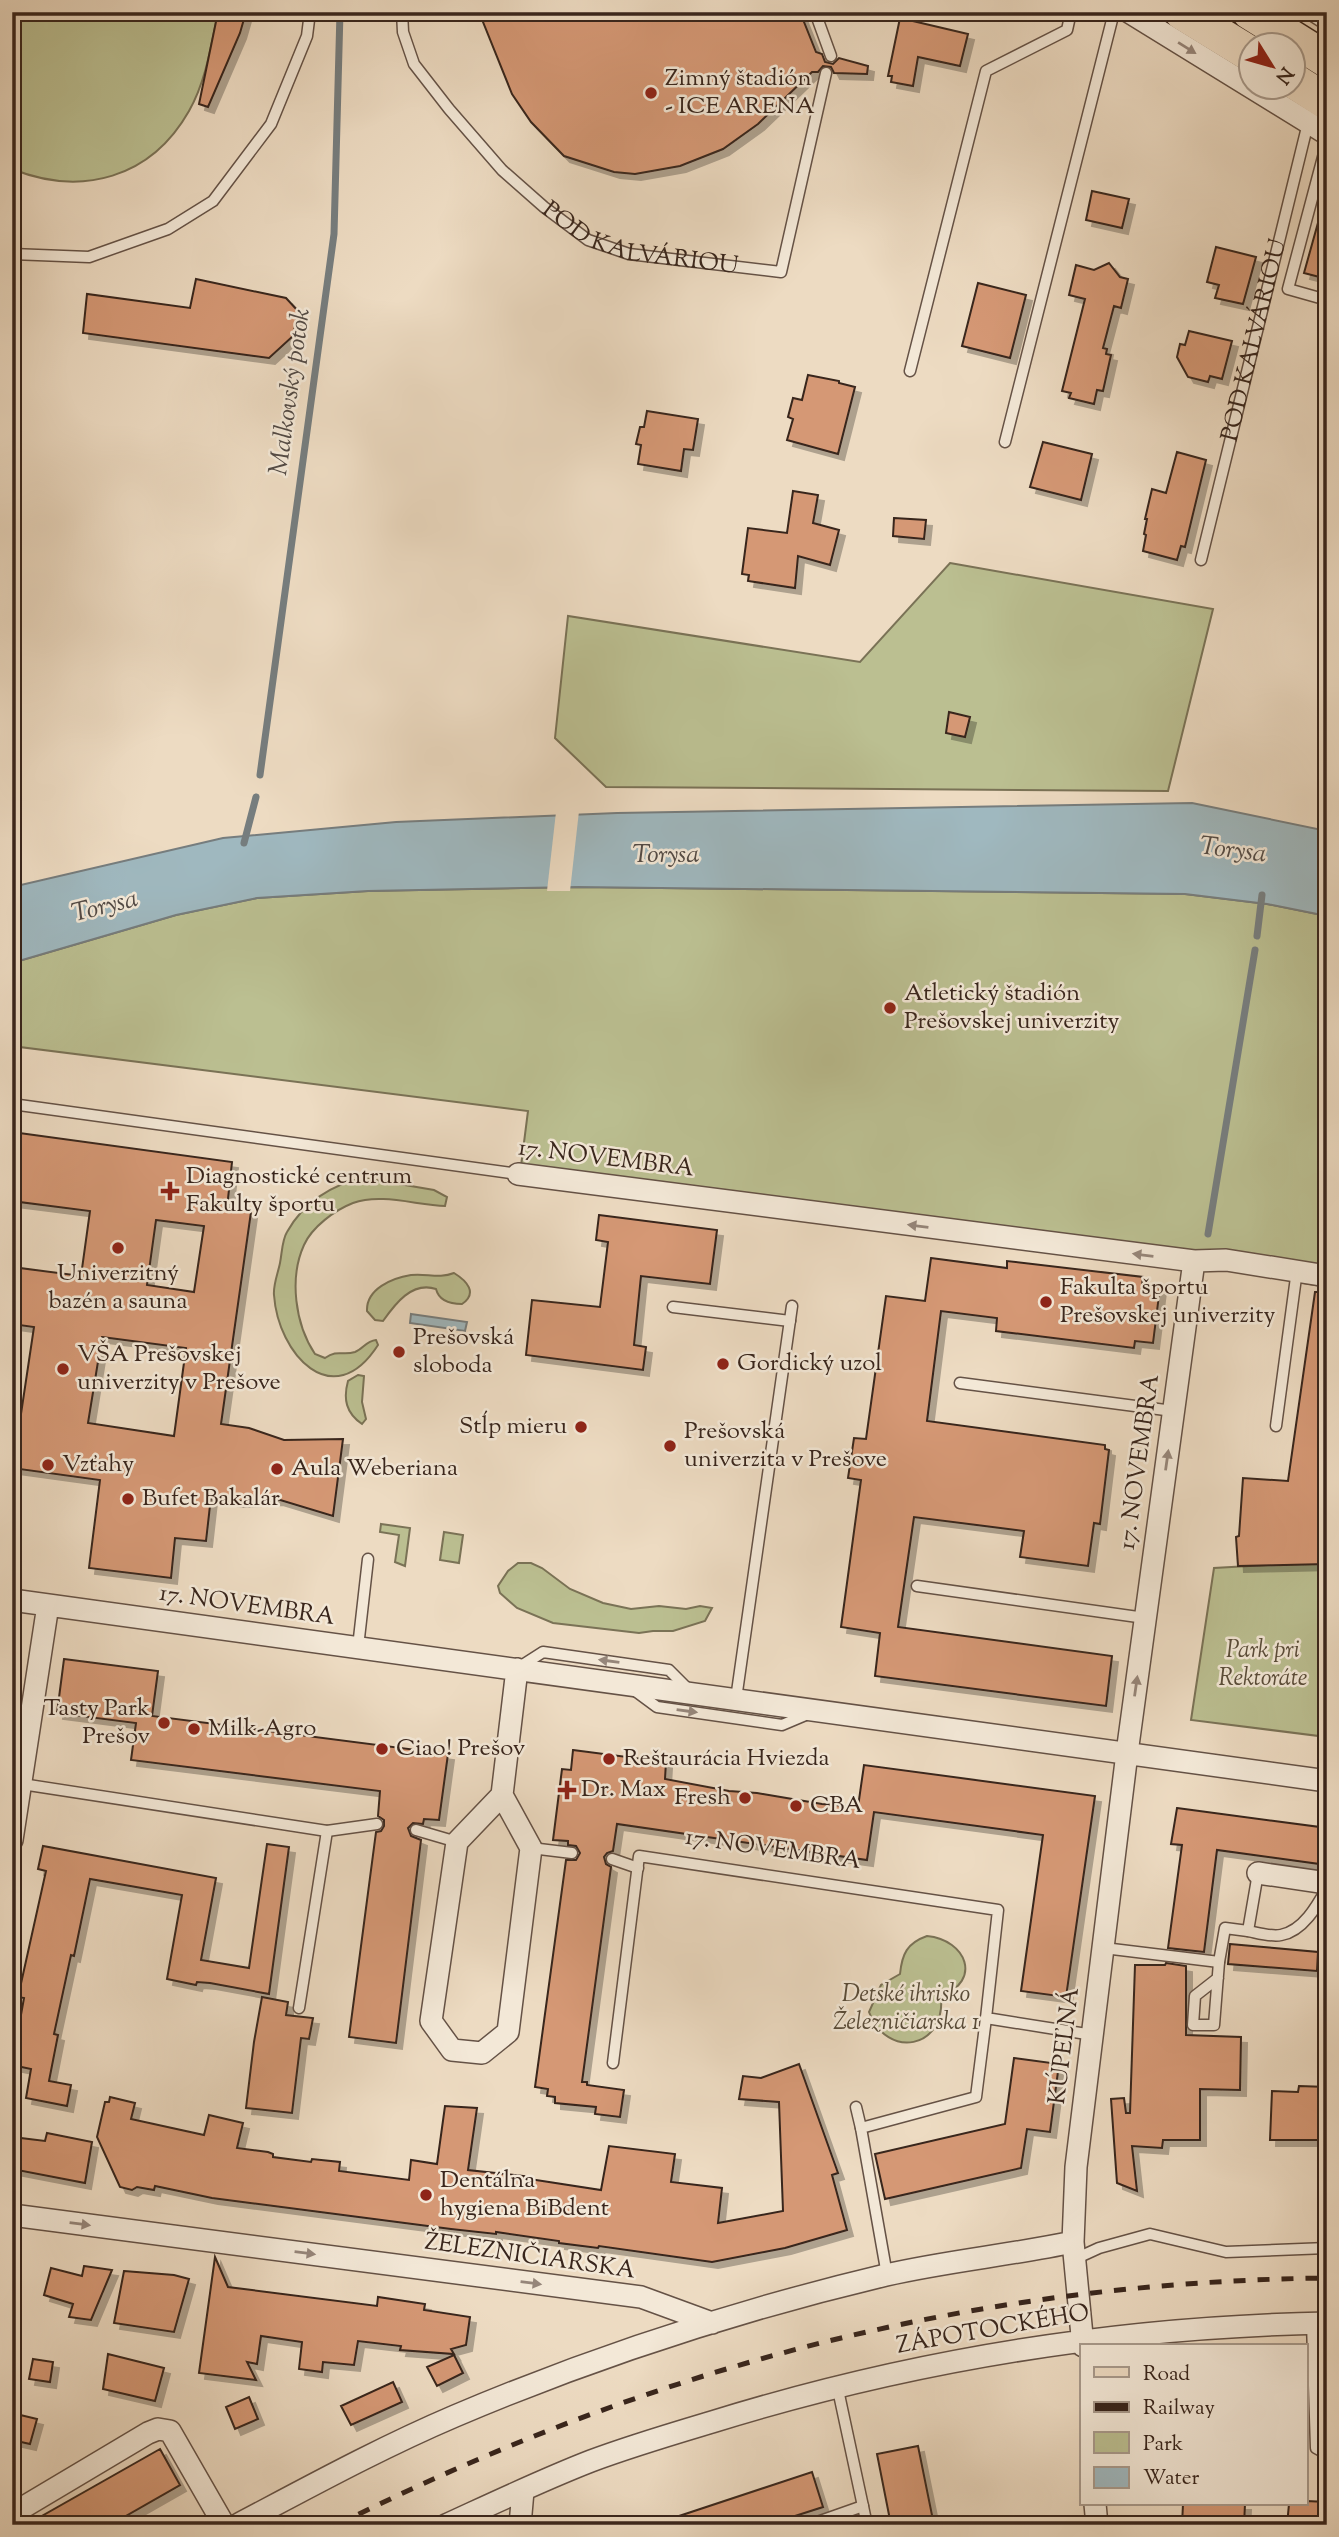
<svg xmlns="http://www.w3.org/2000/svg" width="1339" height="2537" font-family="'Sorts Mill Goudy',serif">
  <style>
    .green { fill: #bbbf91; stroke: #7a7256; stroke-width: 2 }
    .water { fill: #9fb8bf; stroke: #767d7e; stroke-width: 2 }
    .pier { fill: #eddbc2 }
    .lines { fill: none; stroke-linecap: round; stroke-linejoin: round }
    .stream { stroke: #767d7e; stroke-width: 7 }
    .building { fill: #d59874; stroke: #38251c; stroke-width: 2; fill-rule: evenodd; filter: url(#shadow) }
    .lane-casing { stroke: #655246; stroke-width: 13 }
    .street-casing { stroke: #655246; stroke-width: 24 }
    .primary-casing { stroke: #38251c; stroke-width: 38 }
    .lane { stroke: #f3e8d7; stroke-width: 10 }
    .street { stroke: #f3e8d7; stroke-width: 21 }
    .primary { stroke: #eddbc2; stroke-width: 35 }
    .rail { stroke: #38251c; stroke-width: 5; stroke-dasharray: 12 12; stroke-linecap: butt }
    .oneway { fill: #96867a }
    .poi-dot { fill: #8f2418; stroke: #f3e8d7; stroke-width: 2.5 }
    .labels { text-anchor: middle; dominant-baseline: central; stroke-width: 5; stroke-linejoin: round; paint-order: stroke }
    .poi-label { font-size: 24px; fill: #38251c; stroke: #f3e8d7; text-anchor: start }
    .street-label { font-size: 24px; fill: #38251c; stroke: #f3e8d7 }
    .park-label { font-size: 24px; font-style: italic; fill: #594c39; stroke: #f3e8d7 }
    .water-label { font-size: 26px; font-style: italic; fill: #524a45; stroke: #f3e8d7 }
  </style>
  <defs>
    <filter id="shadow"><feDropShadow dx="6" dy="6" stdDeviation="0" flood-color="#0004"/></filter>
  </defs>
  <rect width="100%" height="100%" fill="#eddbc2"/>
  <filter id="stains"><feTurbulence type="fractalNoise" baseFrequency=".00286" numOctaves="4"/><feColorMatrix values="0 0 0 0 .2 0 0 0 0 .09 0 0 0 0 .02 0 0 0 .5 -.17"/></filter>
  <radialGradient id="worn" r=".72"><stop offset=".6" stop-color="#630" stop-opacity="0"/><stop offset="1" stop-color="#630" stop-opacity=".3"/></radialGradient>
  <!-- green -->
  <path class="green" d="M12 12H218C211 46 206 81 189 111 151 178 82 197 12 169Z
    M950 563 1213 609 1168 791 606 787 555 738 568 616 860 662Z
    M578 887 1185 894 1267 904 1327 916V1287L1191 1264 521 1166 528 1111 12 1046V963L176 915 257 898 368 891Z
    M364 1178 434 1190 447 1197 445 1206C416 1205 381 1193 353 1203 335 1210 312 1227 304 1245 289 1278 295 1324 315 1354L325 1358C338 1349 342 1356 355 1352 363 1349 366 1341 376 1340L378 1345C333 1415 278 1354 274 1295 273 1285 278 1273 280 1263 282 1253 282 1240 287 1232 303 1203 332 1184 364 1178Z
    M454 1273C467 1281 478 1293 462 1304 451 1304 439 1301 436 1289 412 1281 395 1304 383 1321L375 1320 367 1311C366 1289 392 1278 411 1275 426 1273 439 1279 454 1273Z
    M358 1375 364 1376 362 1402 366 1419 362 1424C346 1413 343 1399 348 1381Z
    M381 1524 410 1528 405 1566 395 1562 399 1535 380 1532Z
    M444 1532 463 1535 459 1563 440 1560Z
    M518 1563H531L542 1568 570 1589 603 1603 631 1609 659 1606 686 1609 700 1606 712 1608 705 1621 673 1631H653L639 1633 553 1623 517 1608 500 1593 498 1586 508 1571Z
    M1284 1564H1327V1737L1191 1720 1214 1568Z
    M927 1936C967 1940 982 1981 941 1996 946 2049 887 2060 869 2012L881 1985 900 1974C902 1954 907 1943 927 1936Z"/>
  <!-- water -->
  <path class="water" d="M1192 803 1327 831V916L1267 904 1185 894 578 887 368 891 257 898 176 915 12 963V887L223 838 396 822 617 813Z
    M411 1314 467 1322 465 1331 410 1323Z"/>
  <!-- pier -->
  <path class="pier" d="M579 811 570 891H547L556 812Z"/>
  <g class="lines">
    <!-- stream -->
    <path class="stream" d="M260 775 334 234 340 12
      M244 843 256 797
      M1257 936 1262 895
      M1208 1234 1255 950"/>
  </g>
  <!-- building -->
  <path class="building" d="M218 12H246L240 33 208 107 199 104Z
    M479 12H800L816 52 822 54 825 62 833 64 839 58 868 66 867 74 834 73 831 67 823 66 818 72H812L758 124 723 149 680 166 635 174 614 172 564 156 531 122 512 94Z
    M900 18 968 34 960 66 918 57 913 86 891 82 892 76H888Z
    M1092 191 1129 199 1122 228 1086 220Z
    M1321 212H1327V279L1304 273Z
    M1216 247 1256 257 1243 304 1215 298 1219 285 1207 282Z
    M1109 263 1120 277 1128 279 1121 308 1114 306 1103 348 1107 349 1106 354 1111 355 1103 391 1097 390 1094 404 1069 398 1071 393 1062 391 1085 299 1069 295 1076 265 1094 270Z
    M196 279 286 298 298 311 293 336 269 358 83 333 87 294 190 308Z
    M978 283 1026 295 1010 358 962 346Z
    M1189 331 1232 341 1222 379 1210 376 1208 382 1188 377 1177 357 1180 344 1185 345Z
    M808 375 839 381V383L855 387 838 454 787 440 793 419 788 417 793 398 802 400Z
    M647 411 698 419 693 450 684 449 681 471 638 464 641 445 636 444 640 427H644Z
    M1043 442 1092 454 1081 500 1030 487Z
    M1177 452 1206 460 1185 547 1181 546 1177 560 1143 551 1146 535 1144 534 1147 519H1145L1152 489 1166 493Z
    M793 491 818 495 813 523 839 530 830 565 798 556 795 588 748 581 749 575 742 574 748 528 787 533Z
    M894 518 926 520 924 539 893 536Z
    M949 712 970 717 965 737 946 733Z
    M12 1132 232 1162 227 1208 251 1212 221 1424 249 1428 284 1440 343 1439 333 1516 277 1499 237 1501 211 1497 206 1541 175 1538 171 1578 89 1568 100 1480 12 1468V1413L21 1414 34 1327 12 1324V1267L81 1276 90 1211 12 1201ZM156 1220 204 1226 194 1292 147 1285ZM102 1337 186 1348 174 1436 88 1423Z
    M599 1215 717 1230 710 1284 641 1276 634 1345 646 1347 643 1370 526 1355 532 1300 600 1307 608 1242 596 1240Z
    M931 1258 1007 1268V1261L1143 1277 1142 1285 1160 1287 1153 1343 1135 1341 1134 1348 996 1331 997 1318 941 1311 927 1421 1105 1445V1449L1109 1450 1100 1524 1094 1523 1088 1566 1020 1557 1024 1531 914 1517 898 1627 1112 1656 1106 1706 875 1676 880 1633 841 1627 861 1480 848 1478 854 1438 866 1439 886 1296 925 1301Z
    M1315 1292H1327V1564L1238 1566 1236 1537 1239 1536 1243 1478 1288 1481Z
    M64 1659 158 1671 152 1716 448 1754 439 1820 424 1819 423 1824 413 1823 408 1828 411 1836 421 1840 396 2043 349 2037 376 1832 381 1831 384 1826V1820L378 1816 380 1791 131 1760 136 1723 57 1713Z
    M573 1750 666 1762 665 1779 729 1791 757 1793 822 1804 858 1807 864 1765 1095 1796 1066 1997 1021 1991 1043 1835 874 1812 867 1860 617 1824 613 1851 607 1853 604 1857 606 1864 611 1867 582 2082H587V2085L624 2090 620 2117 595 2114 596 2107 555 2103V2097L547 2096 548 2089 535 2087 566 1860H576L580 1853 576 1846 568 1845V1841L553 1840 562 1769 571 1770Z
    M1177 1808 1327 1828V1865L1217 1850 1204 1952 1168 1948 1182 1845 1171 1844Z
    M267 1844 289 1847 269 1994 210 1983 197 1982 196 1985 167 1979 182 1895 90 1879 74 1956 71 1955 54 2034 58 2035 49 2081 71 2085 67 2106 26 2098 31 2069 12 2065 24 1998 18 1997 46 1871 38 1869 43 1846 216 1878 201 1960 249 1968Z
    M1230 1944 1318 1952 1317 1971 1228 1964Z
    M1166 1963 1186 1966V2035L1241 2037 1240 2090 1200 2089V2140H1163L1162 2148 1132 2146 1137 2191 1117 2183 1111 2099 1124 2098 1126 2113H1130L1135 1965H1165Z
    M262 1997 288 2002 286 2015 313 2018 309 2039 301 2038 292 2113 246 2108 254 2042Z
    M1014 2058 1059 2064 1050 2132 1027 2129 1021 2168 885 2199 875 2154 1005 2124Z
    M799 2064 838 2173 832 2175 847 2230 785 2248 712 2262 599 2246 598 2248 559 2243V2241L496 2232V2234L451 2229 212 2198 155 2186 154 2190 137 2187 132 2190 120 2187 97 2137 105 2102H109L110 2097 135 2103 131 2119 204 2135 209 2115 243 2123 237 2148 268 2152 273 2154V2157L311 2162 312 2159 340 2162 339 2171 409 2180 411 2160 437 2164 445 2106 477 2108 468 2170 524 2176 523 2178 601 2190 609 2146 675 2154 671 2182 722 2188 718 2223 783 2211 779 2102 739 2099 743 2076 761 2078Z
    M1299 2086 1327 2087V2140H1270L1272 2091 1298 2092Z
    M47 2133 92 2142 85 2183 12 2169V2137L45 2141Z
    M215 2257 228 2287 377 2306 378 2297 425 2304 424 2310 470 2317 466 2345 451 2349 454 2354 400 2350 401 2346 358 2341 354 2365 323 2362 322 2372 299 2369 302 2342 261 2336 257 2364 247 2362 256 2380 199 2373Z
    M84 2266 112 2270 91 2320 69 2317 73 2304 44 2295 51 2268 82 2276Z
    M124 2271 174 2275 189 2279 174 2332 114 2323Z
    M108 2354 164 2368 155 2401 103 2389Z
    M454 2355 463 2373 437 2386 427 2367Z
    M33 2359 53 2362 50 2382 29 2379Z
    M393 2382 402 2402 351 2425 341 2406Z
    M249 2397 258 2419 235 2429 226 2407Z
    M12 2413 37 2419 30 2444 12 2440Z
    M918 2446 934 2525H891L877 2454Z
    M160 2449 180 2485 110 2525H26Z
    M812 2472 823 2507 767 2525H665L664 2521Z
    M1306 2501 1327 2502V2525H1287L1289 2504H1306Z
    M1183 2504H1245L1244 2525H1182Z"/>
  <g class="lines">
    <defs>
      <g id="lane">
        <path id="s1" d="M402 12 403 32 414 64 449 109 502 170 544 207 588 240 629 254 781 272 826 73"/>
        <path d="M815 12 831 56"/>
        <path d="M1327 142 1288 289 1327 300"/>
        <path d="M12 254 89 257 168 229 213 201 271 124 307 36 310 12"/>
        <path d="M910 371 986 71 1067 30 1071 12"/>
        <path d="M1005 442 1114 12"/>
        <path id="s2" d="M1201 560 1308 123"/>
        <path d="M12 1104 518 1174"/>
        <path d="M673 1307 790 1321"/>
        <path d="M960 1383 1173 1411"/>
        <path d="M1276 1426 1297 1270"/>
        <path d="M917 1586 1145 1618"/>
        <path d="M358 1647 368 1559"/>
        <path d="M518 1668 543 1652 669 1670 690 1691"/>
        <path d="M634 1690 657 1707 782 1725 808 1714"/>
        <path d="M736 1699 792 1306"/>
        <path d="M22 1784 327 1831 299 2008"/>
        <path d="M416 1830 457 1842"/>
        <path d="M327 1831 377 1824"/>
        <path d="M531 1848 572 1853"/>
        <path d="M612 1859 638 1868"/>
        <path d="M1258 1873 1248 1931C1258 1933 1271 1937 1281 1935 1303 1931 1317 1906 1327 1888"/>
        <path d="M1104 1948 1219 1962 1225 1928 1248 1931"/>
        <path d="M1218 1978 1195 1996 1193 2025H1214L1219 1962"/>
        <path d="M613 2063 639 1856 998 1910 986 2018 1093 2035"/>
        <path d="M856 2107 861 2128"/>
        <path d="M1075 2259 1099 2248 1150 2234 1226 2252 1327 2248"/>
        <path d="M887 2275 861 2128 976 2097 986 2018"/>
        <path d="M1312 2323 1316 2448 1327 2454"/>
        <path d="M837 2385 867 2525"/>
        <path d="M809 2525 863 2506"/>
      </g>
      <path id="street" d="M1129 12 1327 134
        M1316 12 1327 19
        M518 1174 1194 1261 1127 1753 1076 2167 1073 2242 1083 2346
        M1194 1261 1226 1260 1327 1276
        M12 1600 1327 1781
        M502 1795 457 1842 431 2021 452 2050 482 2053 508 2032 531 1848 502 1795 517 1669
        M12 1840 48 1605
        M1258 1873 1327 1883
        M12 2215 641 2297 712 2323
        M1095 2504 1097 2525
        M12 2514 148 2433 158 2429 170 2431 224 2525
        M237 2525C309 2487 380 2448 455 2416 594 2357 739 2310 886 2275 947 2261 1011 2255 1073 2242
        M446 2525C494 2503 542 2480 591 2461 631 2446 672 2434 712 2422 912 2360 1118 2327 1327 2323
        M520 2525 523 2491"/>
      <path id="primary" d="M1182 12 1252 55
        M1250 12 1327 60
        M1294 81 1327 102"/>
    </defs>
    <!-- lane casing -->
    <use href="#lane" class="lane-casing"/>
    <!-- street casing -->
    <use href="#street" class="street-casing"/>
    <!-- primary casing -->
    <use href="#primary" class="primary-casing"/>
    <!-- lane -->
    <use href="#lane" class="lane"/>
    <!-- street -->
    <use href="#street" class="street"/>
    <!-- primary -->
    <use href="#primary" class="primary"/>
    <!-- rail -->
    <path class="rail" d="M337 2525C652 2367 974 2282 1327 2278"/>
  </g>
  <!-- one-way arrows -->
  <defs><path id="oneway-solid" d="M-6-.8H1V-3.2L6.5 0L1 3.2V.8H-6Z" transform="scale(1.75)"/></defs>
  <g class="oneway">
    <use href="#oneway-solid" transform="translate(1187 48) rotate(32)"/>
    <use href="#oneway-solid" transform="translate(918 1226) rotate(-173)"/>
    <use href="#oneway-solid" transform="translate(1143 1255) rotate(-173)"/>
    <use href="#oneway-solid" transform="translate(1167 1460) rotate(-82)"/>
    <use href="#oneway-solid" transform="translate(609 1661) rotate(-172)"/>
    <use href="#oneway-solid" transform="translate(1136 1686) rotate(-82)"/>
    <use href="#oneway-solid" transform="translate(687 1711) rotate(8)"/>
    <use href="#oneway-solid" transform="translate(80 2224) rotate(7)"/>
    <use href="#oneway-solid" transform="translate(305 2253) rotate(7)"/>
    <use href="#oneway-solid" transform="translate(531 2283) rotate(7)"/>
  </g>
  <!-- markers -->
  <g class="poi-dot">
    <circle cx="651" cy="93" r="7"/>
    <circle cx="890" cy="1008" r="7"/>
    <path d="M166.5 1180.5h7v7h7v7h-7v7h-7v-7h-7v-7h7z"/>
    <circle cx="118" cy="1248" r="7"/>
    <circle cx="1046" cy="1302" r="7"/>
    <circle cx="399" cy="1352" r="7"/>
    <circle cx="723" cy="1364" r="7"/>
    <circle cx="63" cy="1369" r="7"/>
    <circle cx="581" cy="1427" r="7"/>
    <circle cx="670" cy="1446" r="7"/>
    <circle cx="48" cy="1465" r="7"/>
    <circle cx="277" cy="1469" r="7"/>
    <circle cx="128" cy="1499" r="7"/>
    <circle cx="164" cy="1723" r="7"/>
    <circle cx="194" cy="1729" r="7"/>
    <circle cx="382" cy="1749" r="7"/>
    <circle cx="609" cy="1759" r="7"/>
    <path d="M563.5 1779.5h7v7h7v7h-7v7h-7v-7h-7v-7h7z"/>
    <circle cx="745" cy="1798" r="7"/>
    <circle cx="796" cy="1806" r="7"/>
    <circle cx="426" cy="2195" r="7"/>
  </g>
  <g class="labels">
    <!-- poi labels -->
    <g class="poi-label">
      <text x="665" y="79">Zimný štadión<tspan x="665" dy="28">- ICE ARENA</tspan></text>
      <text x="904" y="994">Atletický štadión<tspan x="904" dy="28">Prešovskej univerzity</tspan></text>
      <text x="186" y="1177">Diagnostické centrum<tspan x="186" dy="28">Fakulty športu</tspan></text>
      <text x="118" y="1274" text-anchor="middle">Univerzitný<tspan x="118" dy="28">bazén a sauna</tspan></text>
      <text x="1060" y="1288">Fakulta športu<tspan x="1060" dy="28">Prešovskej univerzity</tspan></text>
      <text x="413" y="1338">Prešovská<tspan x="413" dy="28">sloboda</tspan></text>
      <text x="77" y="1355">VŠA Prešovskej<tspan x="77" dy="28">univerzity v Prešove</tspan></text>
      <text x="737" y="1364">Gordický uzol</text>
      <text x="567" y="1427" text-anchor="end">Stĺp mieru</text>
      <text x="684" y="1432">Prešovská<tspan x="684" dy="28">univerzita v Prešove</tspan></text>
      <text x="62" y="1465">Vzťahy</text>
      <text x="291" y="1469">Aula Weberiana</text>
      <text x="142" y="1499">Bufet Bakalár</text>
      <text x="150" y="1709" text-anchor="end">Tasty Park<tspan x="150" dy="28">Prešov</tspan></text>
      <text x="208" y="1729">Milk-Agro</text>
      <text x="396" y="1749">Ciao! Prešov</text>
      <text x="623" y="1759">Reštaurácia Hviezda</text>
      <text x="581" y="1790">Dr. Max</text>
      <text x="731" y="1798" text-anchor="end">Fresh</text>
      <text x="810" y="1806">CBA</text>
      <text x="440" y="2181">Dentálna<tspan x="440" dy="28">hygiena BiBdent</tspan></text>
    </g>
    <!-- street labels -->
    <g class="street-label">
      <text stroke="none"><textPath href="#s1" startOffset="352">POD KALVÁRIOU</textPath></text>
      <text stroke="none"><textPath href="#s2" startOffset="226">POD KALVÁRIOU</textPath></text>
      <text transform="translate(606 1159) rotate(7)">17. NOVEMBRA</text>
      <text transform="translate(1140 1462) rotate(-82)">17. NOVEMBRA</text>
      <text transform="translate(247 1606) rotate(8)">17. NOVEMBRA</text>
      <text transform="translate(773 1850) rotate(8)">17. NOVEMBRA</text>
      <text transform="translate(1065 2046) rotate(-83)">KÚPEĽNÁ</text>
      <text transform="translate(530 2257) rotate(8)">ŽELEZNIČIARSKA</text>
      <text transform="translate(993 2330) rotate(-10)">ZÁPOTOCKÉHO</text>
    </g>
    <!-- park labels -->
    <g class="park-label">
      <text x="1263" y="1651">Park pri<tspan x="1263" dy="28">Rektoráte</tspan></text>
      <text x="906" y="1995">Detské ihrisko<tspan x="906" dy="28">Železničiarska 1</tspan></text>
    </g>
    <!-- water labels -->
    <g class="water-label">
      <text transform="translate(291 392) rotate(-82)">Malkovský potok</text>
      <text transform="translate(1233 851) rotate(7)">Torysa</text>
      <text x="666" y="855">Torysa</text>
      <text transform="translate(105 907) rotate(-14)">Torysa</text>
    </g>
  </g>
  <!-- margin -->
  <rect width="1339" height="2537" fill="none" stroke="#eddbc2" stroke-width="42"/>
  <rect x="14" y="14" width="1311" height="2509" fill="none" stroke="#38251c" stroke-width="3.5"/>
  <rect x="21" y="21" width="1297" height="2495" fill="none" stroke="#38251c" stroke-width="2"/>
  <!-- legend -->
  <rect x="1080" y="2344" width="228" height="161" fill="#f3e8d7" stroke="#a89a8c" stroke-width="2"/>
  <rect x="1094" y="2367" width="35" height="10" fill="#eddbc2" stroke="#a89a8c" stroke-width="2"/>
  <text x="1143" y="2380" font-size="21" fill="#38251c">Road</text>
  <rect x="1094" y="2402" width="35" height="10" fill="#38251c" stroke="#a89a8c" stroke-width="2"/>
  <text x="1143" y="2414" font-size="21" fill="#38251c">Railway</text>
  <rect x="1094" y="2432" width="35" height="21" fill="#bbbf91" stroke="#a89a8c" stroke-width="2"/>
  <text x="1143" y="2450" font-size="21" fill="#38251c">Park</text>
  <rect x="1094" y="2467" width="35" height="21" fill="#9fb8bf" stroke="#a89a8c" stroke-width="2"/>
  <text x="1143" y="2484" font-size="21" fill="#38251c">Water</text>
  <!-- north arrow -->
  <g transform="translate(1272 66) rotate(127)"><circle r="33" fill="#f3e8d7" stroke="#a89a8c" stroke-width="2"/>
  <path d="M0-5L12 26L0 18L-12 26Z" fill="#8f2418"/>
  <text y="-10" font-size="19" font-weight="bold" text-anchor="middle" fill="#38251c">N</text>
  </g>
  <rect width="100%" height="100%" filter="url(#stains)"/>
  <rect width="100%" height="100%" fill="url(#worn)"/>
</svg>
